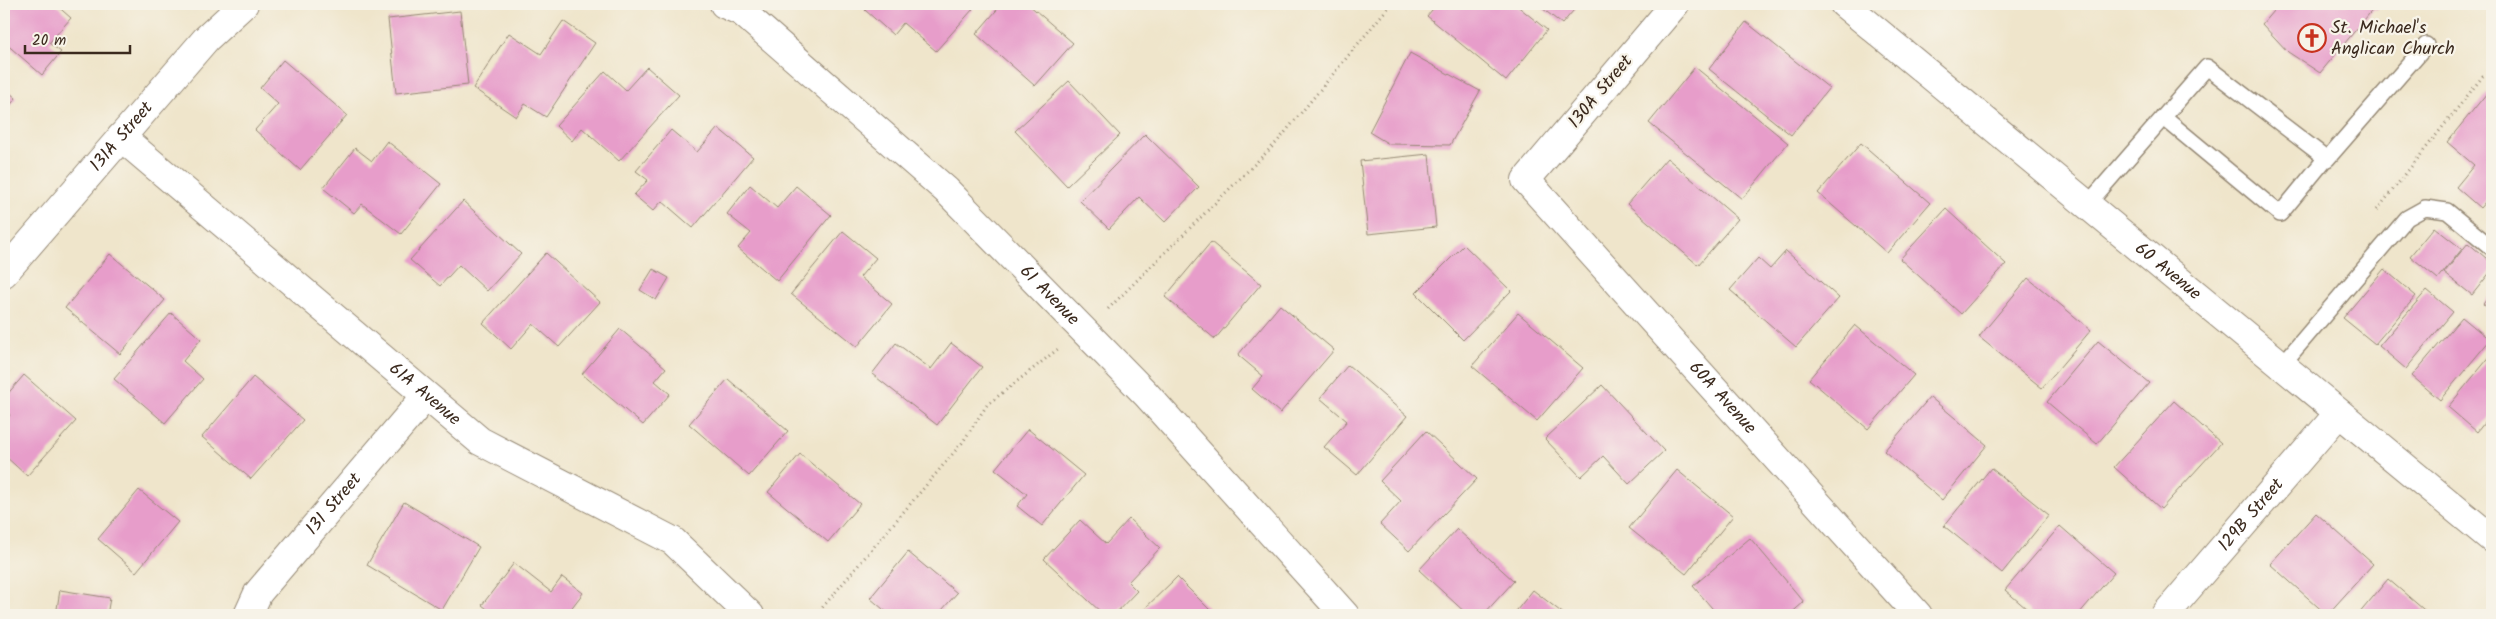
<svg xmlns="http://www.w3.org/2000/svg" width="2496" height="619" font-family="Kalam,sans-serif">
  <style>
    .building { fill: #e79dca }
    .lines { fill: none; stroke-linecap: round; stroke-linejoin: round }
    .service-casing { stroke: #958874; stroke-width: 18 }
    .minor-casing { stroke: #958874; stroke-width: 30 }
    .tertiary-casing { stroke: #958874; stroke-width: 30 }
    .path { stroke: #958874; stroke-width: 3; stroke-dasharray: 1 4; stroke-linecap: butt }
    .service { stroke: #fff; stroke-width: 15 }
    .minor { stroke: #fff; stroke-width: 28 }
    .tertiary { stroke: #fff; stroke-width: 28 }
    .labels { text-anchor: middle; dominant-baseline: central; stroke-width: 4.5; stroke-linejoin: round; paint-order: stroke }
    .poi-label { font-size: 18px; fill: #3b2a1e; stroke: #f7f3e8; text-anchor: start }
    .street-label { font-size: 18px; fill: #3b2a1e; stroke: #f7f3e8 }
  </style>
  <rect width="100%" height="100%" fill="#f7f3e8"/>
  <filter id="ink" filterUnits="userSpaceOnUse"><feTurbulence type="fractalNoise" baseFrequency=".02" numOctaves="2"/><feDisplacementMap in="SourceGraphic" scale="10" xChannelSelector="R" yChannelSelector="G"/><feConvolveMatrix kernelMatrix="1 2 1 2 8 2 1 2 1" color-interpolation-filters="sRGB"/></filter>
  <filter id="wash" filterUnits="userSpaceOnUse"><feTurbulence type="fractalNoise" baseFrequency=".0096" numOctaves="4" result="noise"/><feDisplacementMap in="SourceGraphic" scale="20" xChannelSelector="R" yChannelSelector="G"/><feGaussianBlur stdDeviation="1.12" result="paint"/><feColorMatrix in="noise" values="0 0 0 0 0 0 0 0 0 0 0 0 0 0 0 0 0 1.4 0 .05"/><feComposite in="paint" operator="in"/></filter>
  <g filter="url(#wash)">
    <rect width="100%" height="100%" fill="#efe5cb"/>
    <g id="blocks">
      <!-- building -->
      <path class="building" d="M4 4H55L71 18 49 43 61 52 42 75 4 42Z
        M870 4H967L973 9 936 51 903 23 893 35 865 10Z
        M1002 4H1028L1073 43 1035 86 976 34Z
        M1437 4H1515L1547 30 1506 81 1427 16Z
        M1537 4H1579L1562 24Z
        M2279 4H2382L2376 10 2374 8 2320 73 2288 52 2262 24Z
        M460 11 468 85 396 93 388 19Z
        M563 21 595 43 546 117 525 104 516 117 473 88 509 33 541 54Z
        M1746 22 1829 88 1791 135 1709 69Z
        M1410 53 1480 91 1450 145 1389 144 1369 132Z
        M283 60 347 115 300 170 255 130 278 104 260 88Z
        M647 67 679 95 619 161 582 128 572 141 556 126 605 71 626 90Z
        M1695 67 1788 143 1742 199 1649 123Z
        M1069 81 1120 135 1067 186 1015 131Z
        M4 88 16 98 4 113Z
        M2487 93 2492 97V194L2480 208 2456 187 2474 165 2447 142Z
        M718 128 753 157 693 228 662 201 653 211 634 195 648 180 636 171 671 130 697 152Z
        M1145 134 1199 187 1165 222 1139 197 1109 229 1080 201Z
        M387 141 441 184 401 234 362 204 354 213 323 188 355 148 372 161Z
        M1861 143 1930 203 1887 253 1818 193Z
        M1429 154 1436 227 1368 234 1360 161Z
        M1667 158 1738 219 1698 265 1627 204Z
        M750 185 777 208 796 186 831 215 777 281 738 248 751 233 727 214Z
        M463 201 521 254 487 291 459 265 440 286 410 260Z
        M1946 209 2006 264 1961 314 1900 259Z
        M2434 227 2462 249 2438 279 2410 256Z
        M843 231 876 258 860 277 892 304 857 347 791 294Z
        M1211 242 1261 284 1215 339 1165 297Z
        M2468 243 2492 263V270L2472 295 2444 273Z
        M1464 245 1511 291 1463 340 1416 293Z
        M1786 251 1839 298 1796 347 1730 290 1758 258 1770 269Z
        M546 253 600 302 559 347 533 324 511 349 483 323Z
        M110 254 165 300 120 354 65 308Z
        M653 269 669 278 656 300 640 290Z
        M2384 269 2416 296 2375 344 2343 318Z
        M2028 278 2091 330 2042 388 1979 337Z
        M2427 290 2453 312 2406 369 2379 346Z
        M2492 293V311L2483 304Z
        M1280 305 1334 350 1280 413 1252 389 1263 376 1238 355Z
        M171 313 201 339 183 361 203 379 165 423 114 379Z
        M1518 313 1583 368 1537 421 1472 366Z
        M2462 317 2490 340 2440 400 2412 376Z
        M1855 325 1914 375 1868 429 1809 379Z
        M620 329 666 368 655 381 670 394 643 425 582 374Z
        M2098 341 2149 383 2097 444 2047 402Z
        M896 343 931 369 951 343 982 367 937 425 872 374Z
        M2492 354V413L2477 432 2448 407Z
        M1348 365 1407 416 1357 475 1324 447 1347 421 1320 398Z
        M24 375 76 421 27 476 4 455V422L10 415 4 409V398Z
        M253 377 303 420 251 479 202 437Z
        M728 379 788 431 749 476 689 424Z
        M1602 385 1664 451 1629 484 1603 456 1581 477 1545 439Z
        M1930 397 1987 445 1942 500 1884 451Z
        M2174 401 2221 443 2161 509 2114 467Z
        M1028 429 1084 475 1042 526 1017 506 1027 494 995 469Z
        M1426 431 1477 479 1409 551 1380 524 1401 501 1380 481Z
        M800 454 860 504 828 542 768 492Z
        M1991 468 2049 515 2002 573 1944 526Z
        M1677 470 1733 516 1686 574 1629 528Z
        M139 490 178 522 136 572 98 539Z
        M404 502 479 547 442 610 367 565Z
        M2316 513 2373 564 2327 615 2270 564Z
        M1129 519 1160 548 1128 582 1137 591 1114 615H1104L1044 559 1080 520 1106 544Z
        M2060 526 2114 573 2078 615H2034L2005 590Z
        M1457 529 1514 581 1483 615H1468L1419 570Z
        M1750 538 1804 602 1789 615H1718L1693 586Z
        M908 552 957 593 942 610 948 615H890L870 598Z
        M514 563 551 592 562 577 583 593 566 615H495L482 605Z
        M1177 577 1215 615H1138Z
        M2388 579 2430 615H2358Z
        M60 590 110 598 107 615H56Z
        M1533 590 1565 615H1513Z"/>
    </g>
  </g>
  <g filter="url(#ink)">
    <use href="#blocks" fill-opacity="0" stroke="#958874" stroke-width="1"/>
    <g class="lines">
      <defs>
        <path id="service" d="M2163 117 2280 214 2326 158
          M2087 205 2207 67 2327 159 2426 45
          M2281 366 2407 218 2425 208 2447 211 2492 248"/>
        <g id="minor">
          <path id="s1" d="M724 4 742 12 946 190 1146 394 1345 615"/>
          <path id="s2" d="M1675 4 1526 180 1918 615"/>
          <path id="s3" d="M121 137 480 441 673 541 750 615"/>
          <path id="s4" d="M4 273 206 39 244 4"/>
          <path id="s5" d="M248 615 258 593 426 396"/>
          <path id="s6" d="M2165 615 2339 413"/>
        </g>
        <g id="tertiary">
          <path id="s7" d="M1844 4 2492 539"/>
        </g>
      </defs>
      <!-- service casing -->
      <use href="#service" class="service-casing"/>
      <!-- minor casing -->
      <use href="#minor" class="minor-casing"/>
      <!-- tertiary casing -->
      <use href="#tertiary" class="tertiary-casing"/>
      <!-- path -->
      <path class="path" d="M2377 210 2483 76 2492 75
        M1108 309 1277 142 1391 4
        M816 615 962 443 987 405 1058 349"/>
      <!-- service -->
      <use href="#service" class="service"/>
      <!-- minor -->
      <use href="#minor" class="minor"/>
      <!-- tertiary -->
      <use href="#tertiary" class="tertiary"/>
    </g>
  </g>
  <!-- icons -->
  <defs>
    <symbol id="church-ring" viewBox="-11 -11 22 22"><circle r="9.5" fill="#f7f3e8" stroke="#c8321e" stroke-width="1.5"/><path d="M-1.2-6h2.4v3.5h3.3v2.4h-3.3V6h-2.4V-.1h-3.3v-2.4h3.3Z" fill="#c8321e"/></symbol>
  </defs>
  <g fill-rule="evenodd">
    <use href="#church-ring" x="2296" y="22" width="32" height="32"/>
  </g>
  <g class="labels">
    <!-- poi labels -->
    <g class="poi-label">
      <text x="2331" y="28">St. Michael's<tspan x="2331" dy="21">Anglican Church</tspan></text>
    </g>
    <!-- street labels -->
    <g class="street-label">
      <text transform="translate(1601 92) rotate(-50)">130A Street</text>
      <text stroke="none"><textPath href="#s4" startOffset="180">131A Street</textPath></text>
      <text stroke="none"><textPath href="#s7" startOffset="420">60 Avenue</textPath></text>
      <text stroke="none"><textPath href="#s1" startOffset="438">61 Avenue</textPath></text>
      <text stroke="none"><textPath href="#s3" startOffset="398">61A Avenue</textPath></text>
      <text stroke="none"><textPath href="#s2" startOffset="524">60A Avenue</textPath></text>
      <text stroke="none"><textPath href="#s5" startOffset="141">131 Street</textPath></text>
      <text stroke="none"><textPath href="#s6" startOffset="132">129B Street</textPath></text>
    </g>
  </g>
  <!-- margin -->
  <rect width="2496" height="619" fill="none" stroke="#f7f3e8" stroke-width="20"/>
  <!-- scale -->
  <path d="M25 45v8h105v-8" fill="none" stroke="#3b2a1e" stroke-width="2.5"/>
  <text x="32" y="45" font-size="15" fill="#3b2a1e" stroke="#f7f3e8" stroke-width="4" paint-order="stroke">20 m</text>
</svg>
